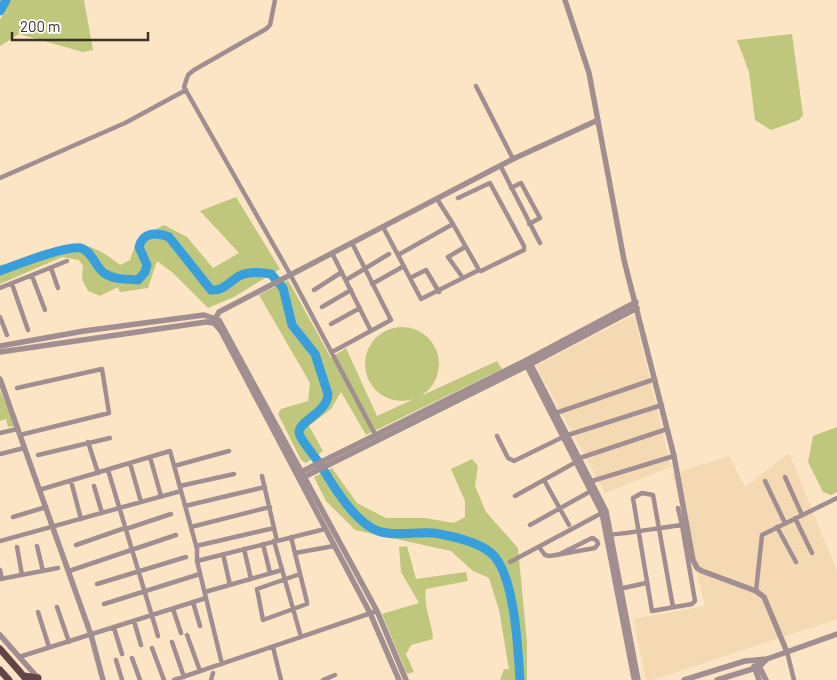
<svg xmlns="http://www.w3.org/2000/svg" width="837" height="680" font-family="Barlow,sans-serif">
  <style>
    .built { fill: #f4d9b3 }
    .green { fill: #bfc77d }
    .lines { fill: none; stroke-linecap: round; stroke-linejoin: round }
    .river { stroke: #399fda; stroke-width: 9 }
    .minor { stroke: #a08e90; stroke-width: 4.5 }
    .tertiary { stroke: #a08e90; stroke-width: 5.5 }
    .primary { stroke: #634548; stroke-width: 7 }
  </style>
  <rect width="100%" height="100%" fill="#fce5c5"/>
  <!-- built -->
  <path class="built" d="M634 315 671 467 605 493 536 366Z
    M789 453 837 571V619L653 680H646L633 619 705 606 672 474 729 456 745 487Z"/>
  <!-- green -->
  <path class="green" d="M10 0H84L93 50 83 52 19 34 0 46V20Z
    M792 34 803 115 799 120 771 130 755 120 749 72 737 40Z
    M236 197 280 269 234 297 208 308 173 273 157 261 148 288 120 292 118 287 100 296 88 291 82 279 83 266 79 260 62 257 0 284V265C7 264 15 261 23 259 67 245 81 233 120 265L130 260C137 237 144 235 164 225L187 237 213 268 239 253 200 211Z
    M288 280 331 358 346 348 377 416 497 361 502 369 366 435 341 392 331 409 309 426 323 451 306 463 301 460 278 414 281 409 308 401 310 383 259 295Z
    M365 364a37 37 0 1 1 74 0a37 37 0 1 1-74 0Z
    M0 390 15 426 8 427 6 419 0 421Z
    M837 427V492L831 495 823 492 808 462 813 436Z
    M472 459 478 466 475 486 486 512 518 548 527 642V680H500L504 669H509L499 610 489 578 473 571 451 551 355 530 326 501 314 477 332 468 357 503 386 518H425L454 523 465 517V501L451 469Z
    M407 546 416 579 466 572 468 581 426 589C423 607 432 621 433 639L411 645 406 654 414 672 407 674 382 614 419 603 401 572 399 547Z"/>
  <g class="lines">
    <!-- river -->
    <path class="river" d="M0 11 6 0
      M0 271C16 265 66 245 81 248 92 251 96 268 104 273 114 280 127 279 138 280L145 272 147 265 139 247C143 232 156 232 169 237L211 290C224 291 229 282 239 276 249 271 260 272 271 274L283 288 292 325 315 354 328 394C327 413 300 420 299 432 299 439 319 461 323 469 335 489 356 523 378 531 395 537 416 531 434 533 452 536 477 541 491 553 515 573 518 650 520 680"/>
    <!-- minor -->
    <path class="minor" d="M275 0 270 25 266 29 194 70 188 75 184 87 290 274 376 436
      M476 86 513 159
      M501 167 540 243
      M0 178 125 123 186 90
      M511 188 521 183 540 218 529 224
      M458 198 490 183 524 246V250L481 271
      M437 199 453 224
      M383 227 398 255 453 224 479 270 421 299 410 278 426 270 439 292
      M332 253 371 331
      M398 255 410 278
      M51 268 58 288
      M32 276 45 310
      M463 278 448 257 465 247
      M346 280 389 254
      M12 284 28 330
      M372 284 404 266
      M0 288 67 261
      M314 290 342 272
      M322 307 351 290
      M0 317 7 335
      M331 324 360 308
      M332 352 391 320 352 243
      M17 388 102 369 109 413 20 435
      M556 413 655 379
      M0 433 17 429
      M568 435 662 405
      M497 436 508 458 514 461 563 437
      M88 442 98 473
      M0 454 24 448
      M38 455 110 438
      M150 457 161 496
      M580 458 667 429
      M130 463 141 502
      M174 466 229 451
      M108 470 158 636
      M262 476 277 541
      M785 477 802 515
      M544 480 569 525
      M71 481 81 519
      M592 481 674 456
      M765 481 785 523
      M94 486 102 513
      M180 486 234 474
      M39 490 170 451 197 549V561L222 664
      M515 496 576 462
      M185 506 265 487
      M678 508 682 525
      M13 517 46 507
      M795 518 812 553
      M530 525 591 491
      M191 527 270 507
      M777 527 796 562
      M126 529 171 514
      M608 535C632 533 657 528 682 525L695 601 692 604 652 611 633 498 642 493 653 495 673 607
      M291 537 307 602V604L263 620 257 589 300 574
      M0 541 181 491
      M274 541 301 637
      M263 544 270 573
      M76 545 125 528
      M37 546 43 571
      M196 546 274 528
      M17 547 22 575
      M539 547 545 555 550 556 595 548 598 544 597 541 593 538 590 539 558 555
      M244 549 251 579
      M295 553 334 546
      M223 554 230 585
      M197 561 325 529
      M510 562 602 513
      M0 570 2 579
      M69 571 176 535
      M0 579 58 568
      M97 584 186 557
      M619 589 646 583
      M756 591 762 535 837 498
      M205 592 282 570
      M193 602 200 626
      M104 604 200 574
      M57 607 69 642
      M173 609 181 633
      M38 612 49 647
      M134 621 141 645
      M114 628 122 654
      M187 635 200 671
      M172 642 184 677
      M273 647 281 680
      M152 648 164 680
      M787 652 794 680
      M19 657 206 598
      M132 658 140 680
      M116 660 122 680
      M174 680 377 611
      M211 680 213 673
      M323 680 335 675"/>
    <!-- tertiary -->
    <path class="tertiary" d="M565 0 589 73 624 260 674 456 693 560 697 568 702 571 756 591 764 597 787 652
      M215 319 219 312 513 159 598 120
      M0 346 84 331 204 315 219 320 377 611 406 680
      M0 352 206 322 214 323 221 331 370 613 399 680
      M529 361 606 511 638 680
      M526 364 602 513 634 678
      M0 379 91 635 103 680
      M299 473 525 361 636 302
      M302 478 527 366 637 308
      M0 635 38 678
      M758 664 766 680
      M754 666 759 680
      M684 680 745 661 767 659 837 634
      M717 680 759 667 767 659"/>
    <!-- primary -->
    <path class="primary" d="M0 649 27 680
      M0 670 9 680
      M24 676 38 678"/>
  </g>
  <!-- scale -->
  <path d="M12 32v8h136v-8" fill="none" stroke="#3b3226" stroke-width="2.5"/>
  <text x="20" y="32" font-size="15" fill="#3b3226" stroke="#ffffff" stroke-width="4" paint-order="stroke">200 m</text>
</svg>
